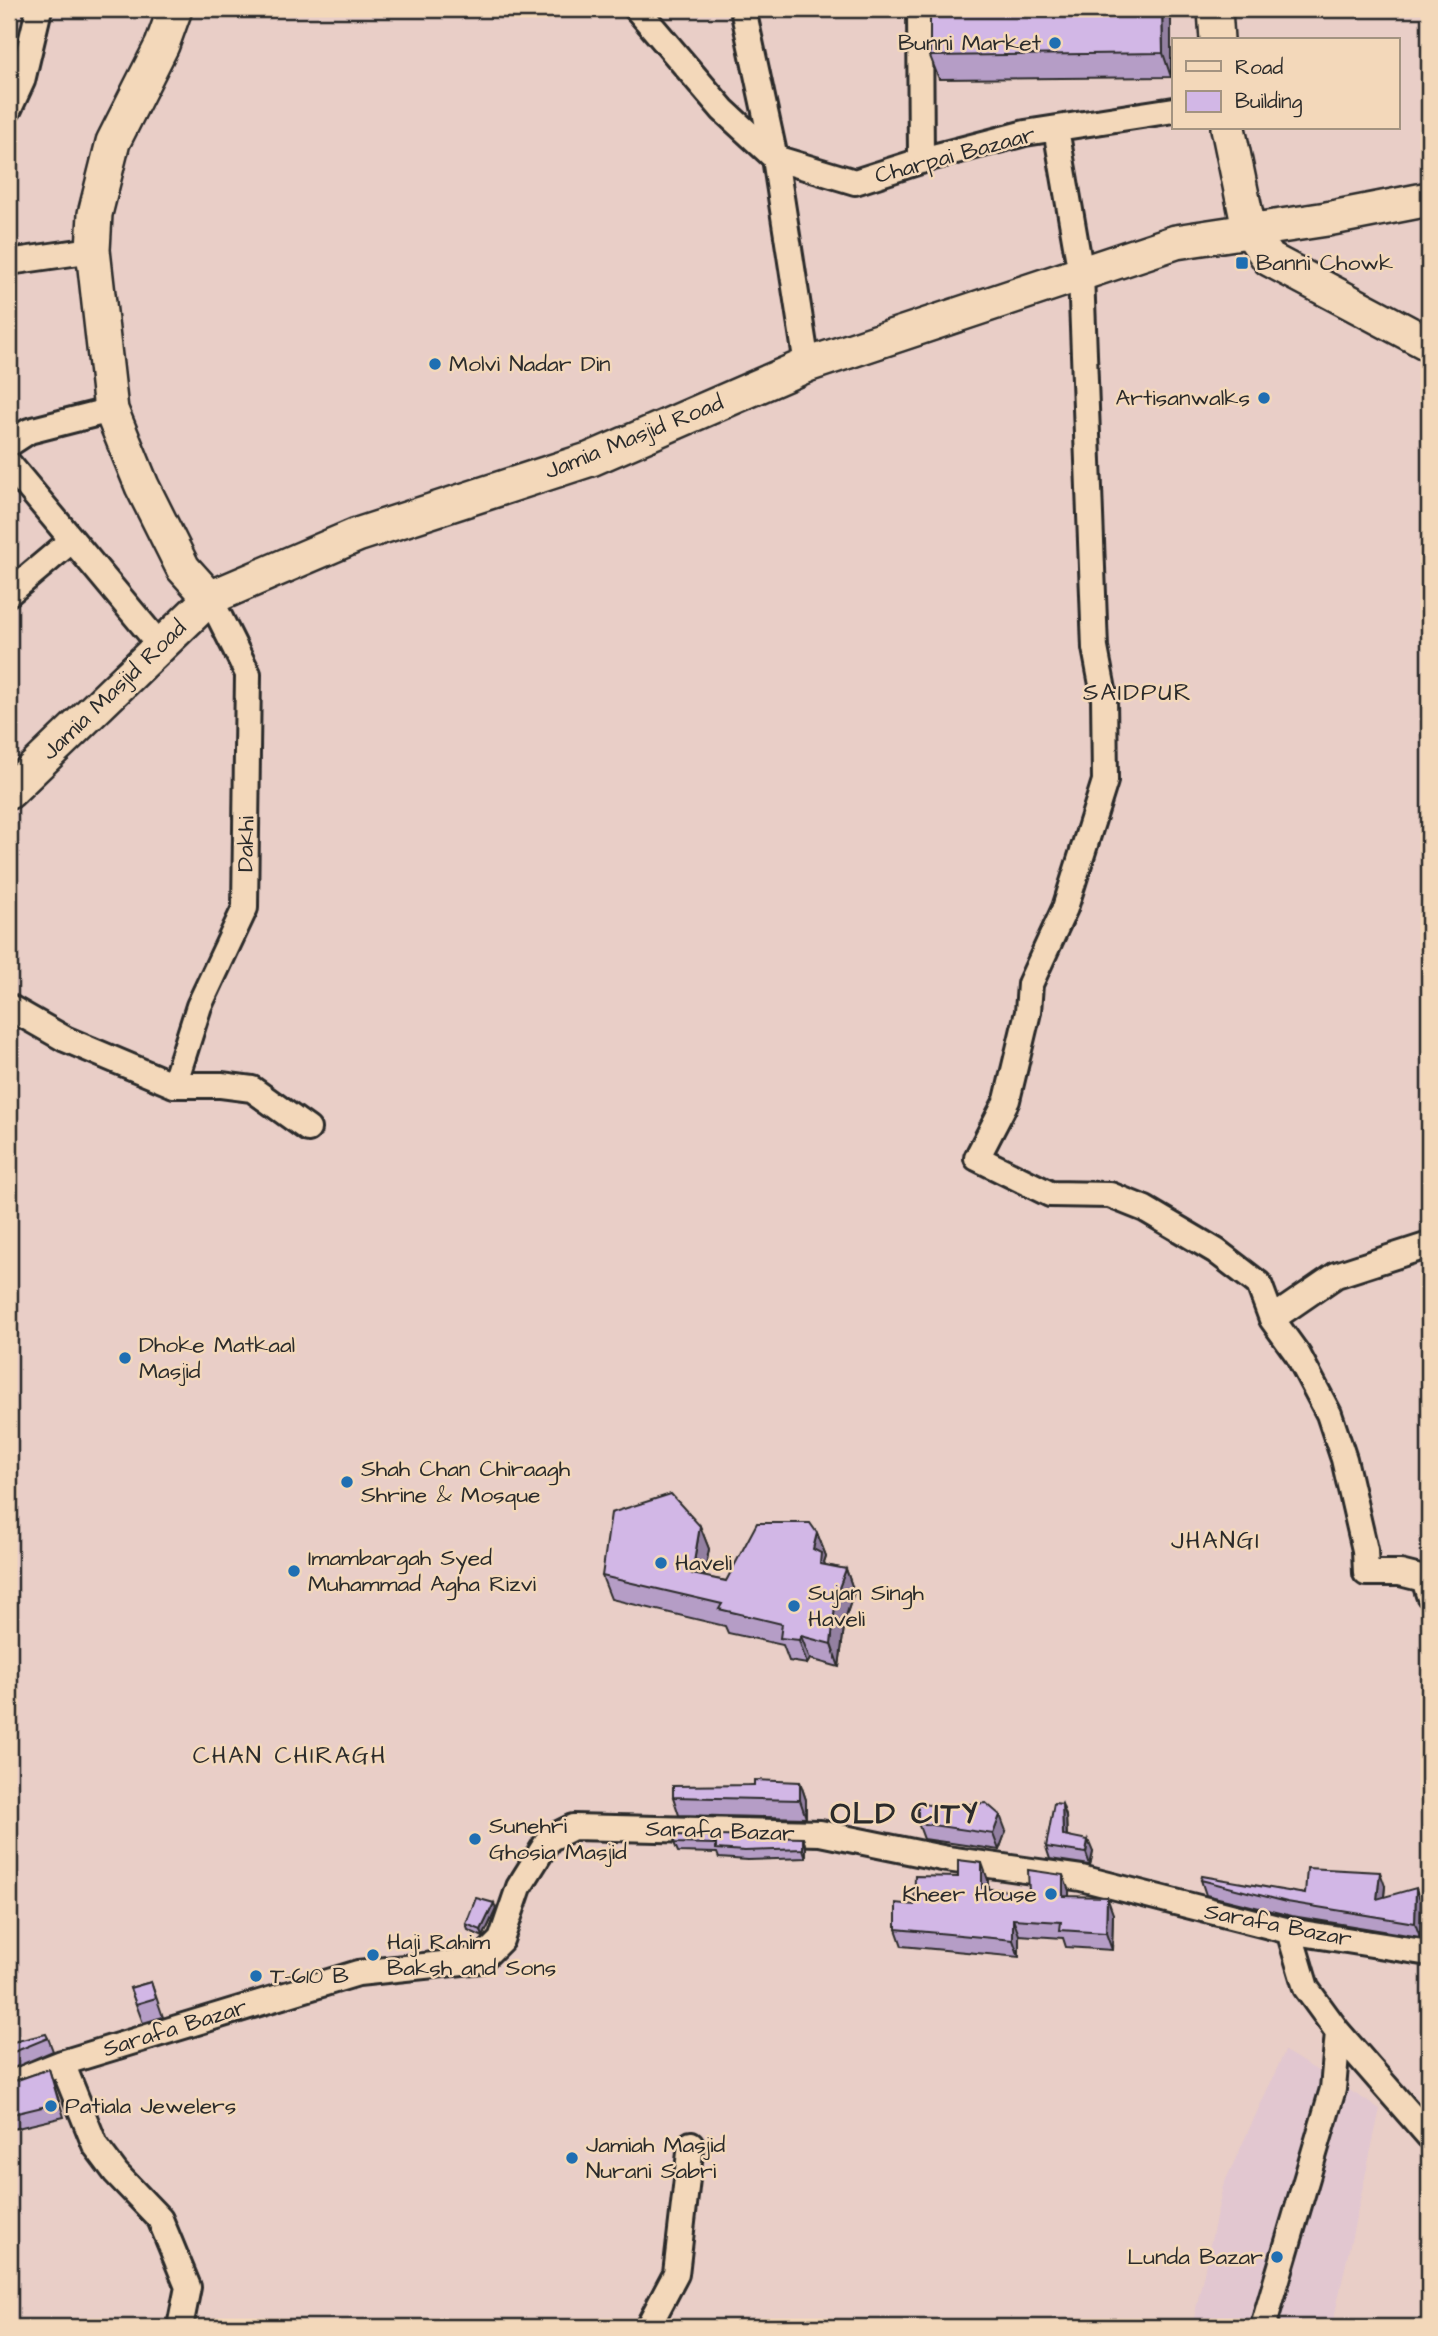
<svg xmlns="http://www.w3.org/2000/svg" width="1438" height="2336" font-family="'Architects Daughter',sans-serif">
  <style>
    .built { fill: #e2c7d0 }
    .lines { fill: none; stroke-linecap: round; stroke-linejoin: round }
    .street-casing { stroke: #2b2b2b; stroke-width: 30 }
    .secondary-casing { stroke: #2b2b2b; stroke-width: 38 }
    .street { stroke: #f3d8ba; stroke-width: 24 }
    .secondary { stroke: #f3d8ba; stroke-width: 33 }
    .wall { fill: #b59dc6; stroke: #2b2b2b; stroke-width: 2 }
    .shaded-wall { fill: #9380a1; stroke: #2b2b2b; stroke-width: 2 }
    .building { fill: #d2b7e6; stroke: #2b2b2b; stroke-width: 2 }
    .poi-dot { fill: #1f6fb2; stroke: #f3d8ba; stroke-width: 2.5 }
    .labels { text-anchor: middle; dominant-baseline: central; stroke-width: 5; stroke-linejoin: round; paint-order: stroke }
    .poi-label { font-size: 23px; fill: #2b2b2b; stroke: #f3d8ba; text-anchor: start }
    .street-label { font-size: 23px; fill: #2b2b2b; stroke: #f3d8ba }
    .neighbourhood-label { font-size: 24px; letter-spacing: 2px; fill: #2b2b2b; stroke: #f3d8ba }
    .district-label { font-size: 30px; font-weight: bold; letter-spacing: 2px; fill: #2b2b2b; stroke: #f3d8ba }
  </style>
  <rect width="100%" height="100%" fill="#e9cec7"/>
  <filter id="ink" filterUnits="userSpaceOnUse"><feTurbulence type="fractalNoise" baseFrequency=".0143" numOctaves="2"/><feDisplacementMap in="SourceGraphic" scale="14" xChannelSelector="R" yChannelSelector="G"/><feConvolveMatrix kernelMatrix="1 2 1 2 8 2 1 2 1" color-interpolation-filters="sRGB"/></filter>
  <g filter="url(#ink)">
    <!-- built -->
    <path class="built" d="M1285 2051 1380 2109 1332 2327H1192L1223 2186Z"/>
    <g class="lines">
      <defs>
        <path id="street" d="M637 9 723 110 775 158 855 182 933 157 1025 133 1174 110
          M743 9 775 158 807 365
          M920 9 921 161
          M9 109 22 81 39 9
          M1056 129 1081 274 1095 648 1104 695 1105 781 1065 908 1030 984 1028 1012 1007 1100 977 1158 1050 1194 1110 1195 1145 1209 1216 1251 1259 1284 1272 1319 1298 1355 1329 1414 1344 1459 1365 1550 1366 1573H1400L1424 1579 1429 1595
          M9 262 93 250
          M9 444 29 431 111 410
          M9 464 159 644
          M9 593 72 540
          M9 1007 65 1039 174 1085H221L252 1089 308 1129
          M174 1085 199 1006 245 908 248 674 210 598
          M1272 1319 1336 1275 1429 1245
          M1289 1931 1306 1988 1338 2032 1429 2136
          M62 2063 95 2145 116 2173 160 2219 188 2287 180 2327
          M9 2084 62 2063 358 1973 481 1960 501 1940 519 1887 549 1839 573 1827 820 1833 947 1859 1081 1878 1289 1931 1429 1953
          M648 2327 676 2274 691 2144
          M1263 2327 1333 2089 1338 2032"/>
        <path id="secondary" d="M175 9 162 45 113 142 95 214 93 250 111 410 142 486 183 568 210 598
          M1215 9 1217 40
          M1228 128 1249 229 1269 259 1429 344
          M9 792 210 598 357 535 591 459 807 365 1176 242 1327 219 1429 199"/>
      </defs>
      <!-- street casing -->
      <use href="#street" class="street-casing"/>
      <!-- secondary casing -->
      <use href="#secondary" class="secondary-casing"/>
      <!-- street -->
      <use href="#street" class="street"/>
      <!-- secondary -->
      <use href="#secondary" class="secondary"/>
    </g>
    <!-- wall -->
    <path class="wall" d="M930 9H1171V77L939 79 930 56Z
      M700 1526 709 1549 704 1577 726 1581 817 1533 826 1556 824 1562 825 1565 846 1569 854 1592 845 1619 839 1667 810 1659 807 1664 789 1661 783 1645 728 1633 725 1626 611 1599 602 1576Z
      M800 1782 806 1800V1818L679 1815 673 1797 754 1785Z
      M1062 1804 1066 1816 1067 1835 1093 1852 1090 1865 1050 1859 1046 1847Z
      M918 1823 1006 1831 999 1850 924 1839Z
      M803 1838 806 1848V1858L748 1860 719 1858 717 1853 678 1852 674 1843Z
      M988 1880V1889L1029 1893 1069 1891V1897L1113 1914 1112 1950 1066 1947 1063 1938 1019 1935V1957L902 1946 896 1929 914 1905Z
      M1201 1880 1305 1894 1385 1886 1384 1897 1421 1902 1420 1937 1292 1916 1206 1895Z
      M496 1909 483 1937 468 1930 466 1924Z
      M151 1982 163 2017 143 2023 130 1988Z
      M48 2038 53 2051 9 2070V2043Z
      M49 2069 64 2117 9 2130V2083Z"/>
    <!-- shaded-wall -->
    <path class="shaded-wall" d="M1162 9H1171V77L1163 53Z
      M700 1526 709 1549 700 1598 692 1574Z
      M817 1533 826 1556 824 1562 829 1576 828 1588 813 1549Z
      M846 1569 854 1592 845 1619 839 1667 831 1644 836 1596Z
      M801 1636 810 1659 807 1664 799 1640Z
      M800 1782 806 1800V1818L800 1800Z
      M1062 1804 1066 1816 1067 1847 1063 1835Z
      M1000 1815 1006 1831 999 1850 993 1834Z
      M803 1838 806 1848V1858L803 1849Z
      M1088 1840 1093 1852 1090 1865 1086 1853Z
      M982 1863 988 1880V1905L982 1888Z
      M1380 1872 1385 1886 1382 1913 1377 1899Z
      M1063 1875 1069 1891V1913L1063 1896Z
      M1416 1888 1421 1902 1420 1937 1415 1923Z
      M1107 1897 1113 1914 1112 1950 1106 1933Z
      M494 1903 496 1909 483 1937 481 1930Z
      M1013 1919 1019 1935V1957L1013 1940Z"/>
    <!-- building -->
    <path class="building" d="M930 9H1162L1163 53 930 56Z
      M671 1494 700 1526 692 1574 726 1581 757 1523H810L817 1533 813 1549 821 1553 820 1564 846 1569 836 1596 831 1644 801 1636 799 1640 780 1638 782 1624 719 1609 722 1604 602 1576 611 1513Z
      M754 1780 800 1782V1800L673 1797V1786L754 1785Z
      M986 1803 1000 1815 993 1834 918 1823V1804L943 1806Z
      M1054 1803 1062 1804 1063 1835 1088 1840 1086 1853 1046 1847Z
      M675 1835 803 1838V1849L745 1851 716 1849V1844L674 1843Z
      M958 1860 982 1863V1888L1029 1893 1028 1870 1063 1875V1896L1107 1897 1106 1933 1060 1930 1061 1922 1013 1919V1940L896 1929V1903L914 1905 915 1876 958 1877Z
      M1307 1868 1380 1872 1377 1899 1416 1888 1415 1923 1287 1902 1201 1880 1202 1876 1305 1894Z
      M476 1898 494 1903 481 1930 466 1924Z
      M151 1982 156 1998 136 2004 130 1988Z
      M46 2034 48 2038 9 2054V2043Z
      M49 2069 59 2103 9 2115V2083Z"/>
  </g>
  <!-- markers -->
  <g class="poi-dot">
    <circle cx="1055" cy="43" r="7"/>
    <rect x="1235" y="256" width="14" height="14" rx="3.5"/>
    <circle cx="435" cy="364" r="7"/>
    <circle cx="1264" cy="398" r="7"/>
    <circle cx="125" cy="1358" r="7"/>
    <circle cx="347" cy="1482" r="7"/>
    <circle cx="661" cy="1563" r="7"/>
    <circle cx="294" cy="1571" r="7"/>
    <circle cx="794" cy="1606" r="7"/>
    <circle cx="475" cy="1839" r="7"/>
    <circle cx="1051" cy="1894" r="7"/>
    <circle cx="373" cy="1955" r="7"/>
    <circle cx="256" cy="1976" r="7"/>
    <circle cx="51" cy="2106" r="7"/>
    <circle cx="572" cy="2158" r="7"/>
    <circle cx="1277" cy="2257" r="7"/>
  </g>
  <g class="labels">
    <!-- poi labels -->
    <g class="poi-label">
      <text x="1041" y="43" text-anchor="end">Bunni Market</text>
      <text x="1256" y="263">Banni Chowk</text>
      <text x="449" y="364">Molvi Nadar Din</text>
      <text x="1250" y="398" text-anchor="end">Artisanwalks</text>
      <text x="139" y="1345">Dhoke Matkaal<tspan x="139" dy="26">Masjid</tspan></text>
      <text x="361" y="1469">Shah Chan Chiraagh<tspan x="361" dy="26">Shrine &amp; Mosque</tspan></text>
      <text x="308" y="1558">Imambargah Syed<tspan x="308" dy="26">Muhammad Agha Rizvi</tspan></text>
      <text x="675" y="1563">Haveli</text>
      <text x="808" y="1593">Sujan Singh<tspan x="808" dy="26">Haveli</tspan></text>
      <text x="489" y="1826">Sunehri<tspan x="489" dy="26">Ghosia Masjid</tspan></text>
      <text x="1037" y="1894" text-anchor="end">Kheer House</text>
      <text x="387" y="1942">Haji Rahim<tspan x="387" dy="26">Baksh and Sons</tspan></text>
      <text x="270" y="1976">T-610 B</text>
      <text x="65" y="2106">Patiala Jewelers</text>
      <text x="586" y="2145">Jamiah Masjid<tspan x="586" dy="26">Nurani Sabri</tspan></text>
      <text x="1263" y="2257" text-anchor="end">Lunda Bazar</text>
    </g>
    <!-- street labels -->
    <g class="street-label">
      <text transform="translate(955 155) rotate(-15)">Charpai Bazaar</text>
      <text transform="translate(634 437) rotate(-22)">Jamia Masjid Road</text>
      <text transform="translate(114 690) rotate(-44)">Jamia Masjid Road</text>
      <text transform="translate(246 844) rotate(-89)">Dakhi</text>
      <text transform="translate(720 1831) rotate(2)">Sarafa Bazar</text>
      <text transform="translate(1278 1925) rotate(11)">Sarafa Bazar</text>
      <text transform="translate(175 2028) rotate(-17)">Sarafa Bazar</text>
    </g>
    <!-- neighbourhood labels -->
    <g class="neighbourhood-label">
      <text x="1138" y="693">SAIDPUR</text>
      <text x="1216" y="1541">JHANGI</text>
      <text x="290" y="1756">CHAN CHIRAGH</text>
    </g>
    <!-- district labels -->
    <g class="district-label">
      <text x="905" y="1814">OLD CITY</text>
    </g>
  </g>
  <!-- margin -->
  <rect width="1438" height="2336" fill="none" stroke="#f3d8ba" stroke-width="35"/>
  <rect x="18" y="18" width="1403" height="2301" fill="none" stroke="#2b2b2b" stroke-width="2.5" filter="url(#ink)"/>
  <!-- legend -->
  <rect x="1172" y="38" width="228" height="91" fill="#f3d8ba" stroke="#a39381" stroke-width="2"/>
  <rect x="1186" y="61" width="35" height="10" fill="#f3d8ba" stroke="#a39381" stroke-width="2"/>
  <text x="1235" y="74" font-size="21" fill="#2b2b2b">Road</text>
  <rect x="1186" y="91" width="35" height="21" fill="#d2b7e6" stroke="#a39381" stroke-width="2"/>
  <text x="1235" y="108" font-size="21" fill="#2b2b2b">Building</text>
</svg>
